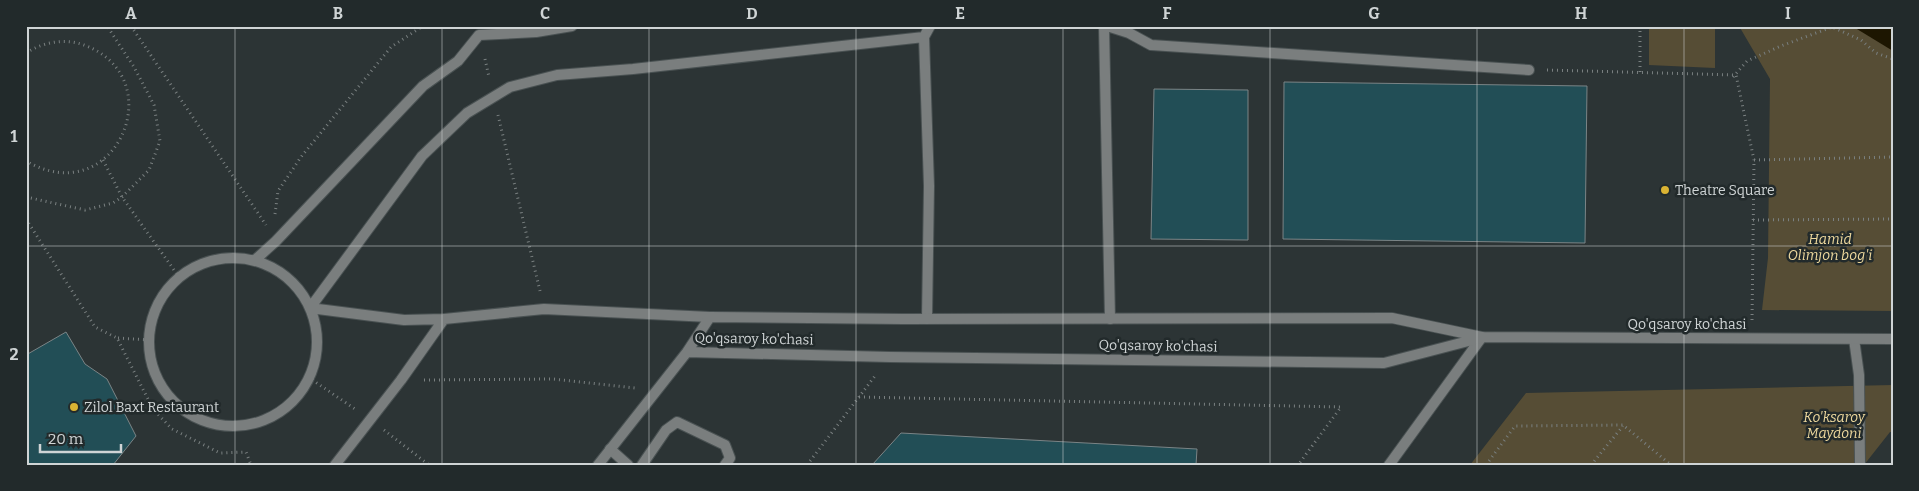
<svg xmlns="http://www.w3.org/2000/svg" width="1919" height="491" font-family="Bitter,serif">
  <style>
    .green { fill: #564d35 }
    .water { fill: #1d1601 }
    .building { fill: #224e56; stroke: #7b8486 }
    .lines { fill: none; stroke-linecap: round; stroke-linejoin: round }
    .lane-casing { stroke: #495152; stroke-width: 12 }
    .street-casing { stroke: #495152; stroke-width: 12 }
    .path { stroke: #7a8081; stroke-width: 3; stroke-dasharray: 1 4; stroke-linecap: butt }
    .lane { stroke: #7a7e7e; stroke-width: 10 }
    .street { stroke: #7a7e7e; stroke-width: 10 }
    .grid { fill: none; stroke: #cfd4d5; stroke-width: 1; stroke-opacity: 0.55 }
    .poi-dot { fill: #dab333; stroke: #222a2b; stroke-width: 2 }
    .labels { text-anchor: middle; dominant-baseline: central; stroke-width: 5; stroke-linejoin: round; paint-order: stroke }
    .poi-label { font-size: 14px; fill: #cfd4d5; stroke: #222a2b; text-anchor: start }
    .park-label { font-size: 14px; font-style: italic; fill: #edd89d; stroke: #222a2b }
    .street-label { font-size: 14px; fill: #cfd4d5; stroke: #222a2b }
    .neatline { fill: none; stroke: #cfd4d5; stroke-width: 2 }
    .grid-label { font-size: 16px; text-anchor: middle; font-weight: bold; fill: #cfd4d5 }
  </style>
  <rect width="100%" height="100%" fill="#2c3435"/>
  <!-- green -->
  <path class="green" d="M1649 26H1715V68L1649 65Z
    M1739 26H1893V311L1762 310 1768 258 1770 79Z
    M1893 385V432H1890L1864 465H1470L1526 393Z"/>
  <!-- water -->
  <path class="water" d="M1852 26H1893V51Z"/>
  <!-- building -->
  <path class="building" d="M1284 82 1587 86 1585 243 1283 239Z
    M1154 89 1248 90V240L1151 239Z
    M66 332 85 364 107 379 136 436 113 465H26V355Z
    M901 433 1197 449 1196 465H872Z"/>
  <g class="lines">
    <defs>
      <path id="lane" d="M1104 26 1110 319
        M1107 26 1129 33 1151 45 1529 70
        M149 342a84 84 0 1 1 168 0a84 84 0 1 1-168 0Z
        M255 260 276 241 423 86 458 61 479 35 536 32 572 26
        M710 317 544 309 444 319 404 320 310 308 422 156 467 113 510 87 557 75 633 69 924 37
        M927 319 929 186 924 37 930 26
        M1854 339 1859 375 1860 465
        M610 449 628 465
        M335 465 401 380 444 319
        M642 465 666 430 677 422 725 445 730 458 725 465
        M1389 465 1482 337"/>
      <path id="street" d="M687 352 890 357 1384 363 1480 338
        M598 465 687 352 710 317 903 319 1392 318 1482 337 1893 339"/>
    </defs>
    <!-- lane casing -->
    <use href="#lane" class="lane-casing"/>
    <!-- street casing -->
    <use href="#street" class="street-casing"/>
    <!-- path -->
    <path class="path" d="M131 26 266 225
      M26 53C43 42 65 38 84 45 174 78 115 213 26 161
      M485 59 489 77
      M1547 70 1736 75 1754 160 1752 320
      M1640 72V26
      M1733 77 1747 61 1781 46 1832 27 1861 40 1876 53 1893 59
      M498 115 540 291
      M103 160 122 197 179 277
      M1754 160 1893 157
      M26 197 85 210 113 203 122 197 149 170 160 141 154 105 134 67 107 26
      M275 214 278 191 301 157 391 47 423 26
      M26 219 95 327 117 338 153 409 172 429 220 453 246 452 251 465
      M1753 220 1893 219
      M118 338 149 340
      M308 377 355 409
      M424 380 553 379 635 388
      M859 397 1341 407 1298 465
      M384 430 429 465
      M807 465 875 376
      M1486 465 1515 426 1623 425 1671 465
      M1591 465 1623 426"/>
    <!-- lane -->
    <use href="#lane" class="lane"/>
    <!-- street -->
    <use href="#street" class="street"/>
  </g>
  <!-- grid -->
  <path class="grid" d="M235 26V465M442 26V465M649 26V465M856 26V465M1063 26V465M1270 26V465M1477 26V465M1684 26V465M26 246H1893"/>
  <!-- markers -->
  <g class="poi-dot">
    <circle cx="1665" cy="190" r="5"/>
    <circle cx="74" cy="407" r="5"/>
  </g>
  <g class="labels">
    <!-- poi labels -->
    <g class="poi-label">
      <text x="1675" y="190">Theatre Square</text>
      <text x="84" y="407">Zilol Baxt Restaurant</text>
    </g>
    <!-- park labels -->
    <g class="park-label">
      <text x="1830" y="239">Hamid<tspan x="1830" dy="16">Olimjon bog'i</tspan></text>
      <text x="1834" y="417">Ko'ksaroy<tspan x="1834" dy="16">Maydoni</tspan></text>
    </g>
    <!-- street labels -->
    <g class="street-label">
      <text x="1687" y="324">Qo'qsaroy ko'chasi</text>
      <text transform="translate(754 339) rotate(1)">Qo'qsaroy ko'chasi</text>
      <text transform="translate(1158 346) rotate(1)">Qo'qsaroy ko'chasi</text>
    </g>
  </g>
  <!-- border -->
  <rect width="1919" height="491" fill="none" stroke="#222a2b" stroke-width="55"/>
  <!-- scale -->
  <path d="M40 444v8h81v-8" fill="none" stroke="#cfd4d5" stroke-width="2.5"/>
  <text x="48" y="444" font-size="15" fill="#cfd4d5" stroke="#222a2b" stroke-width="4" paint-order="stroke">20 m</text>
  <rect x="28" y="28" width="1864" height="436" class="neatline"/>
  <g class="grid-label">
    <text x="131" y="19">A</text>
    <text x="338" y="19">B</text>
    <text x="545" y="19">C</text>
    <text x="752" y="19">D</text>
    <text x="960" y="19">E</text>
    <text x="1167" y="19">F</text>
    <text x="1374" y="19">G</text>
    <text x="1581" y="19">H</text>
    <text x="1788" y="19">I</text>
    <text x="14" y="142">1</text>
    <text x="14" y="360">2</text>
  </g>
</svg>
